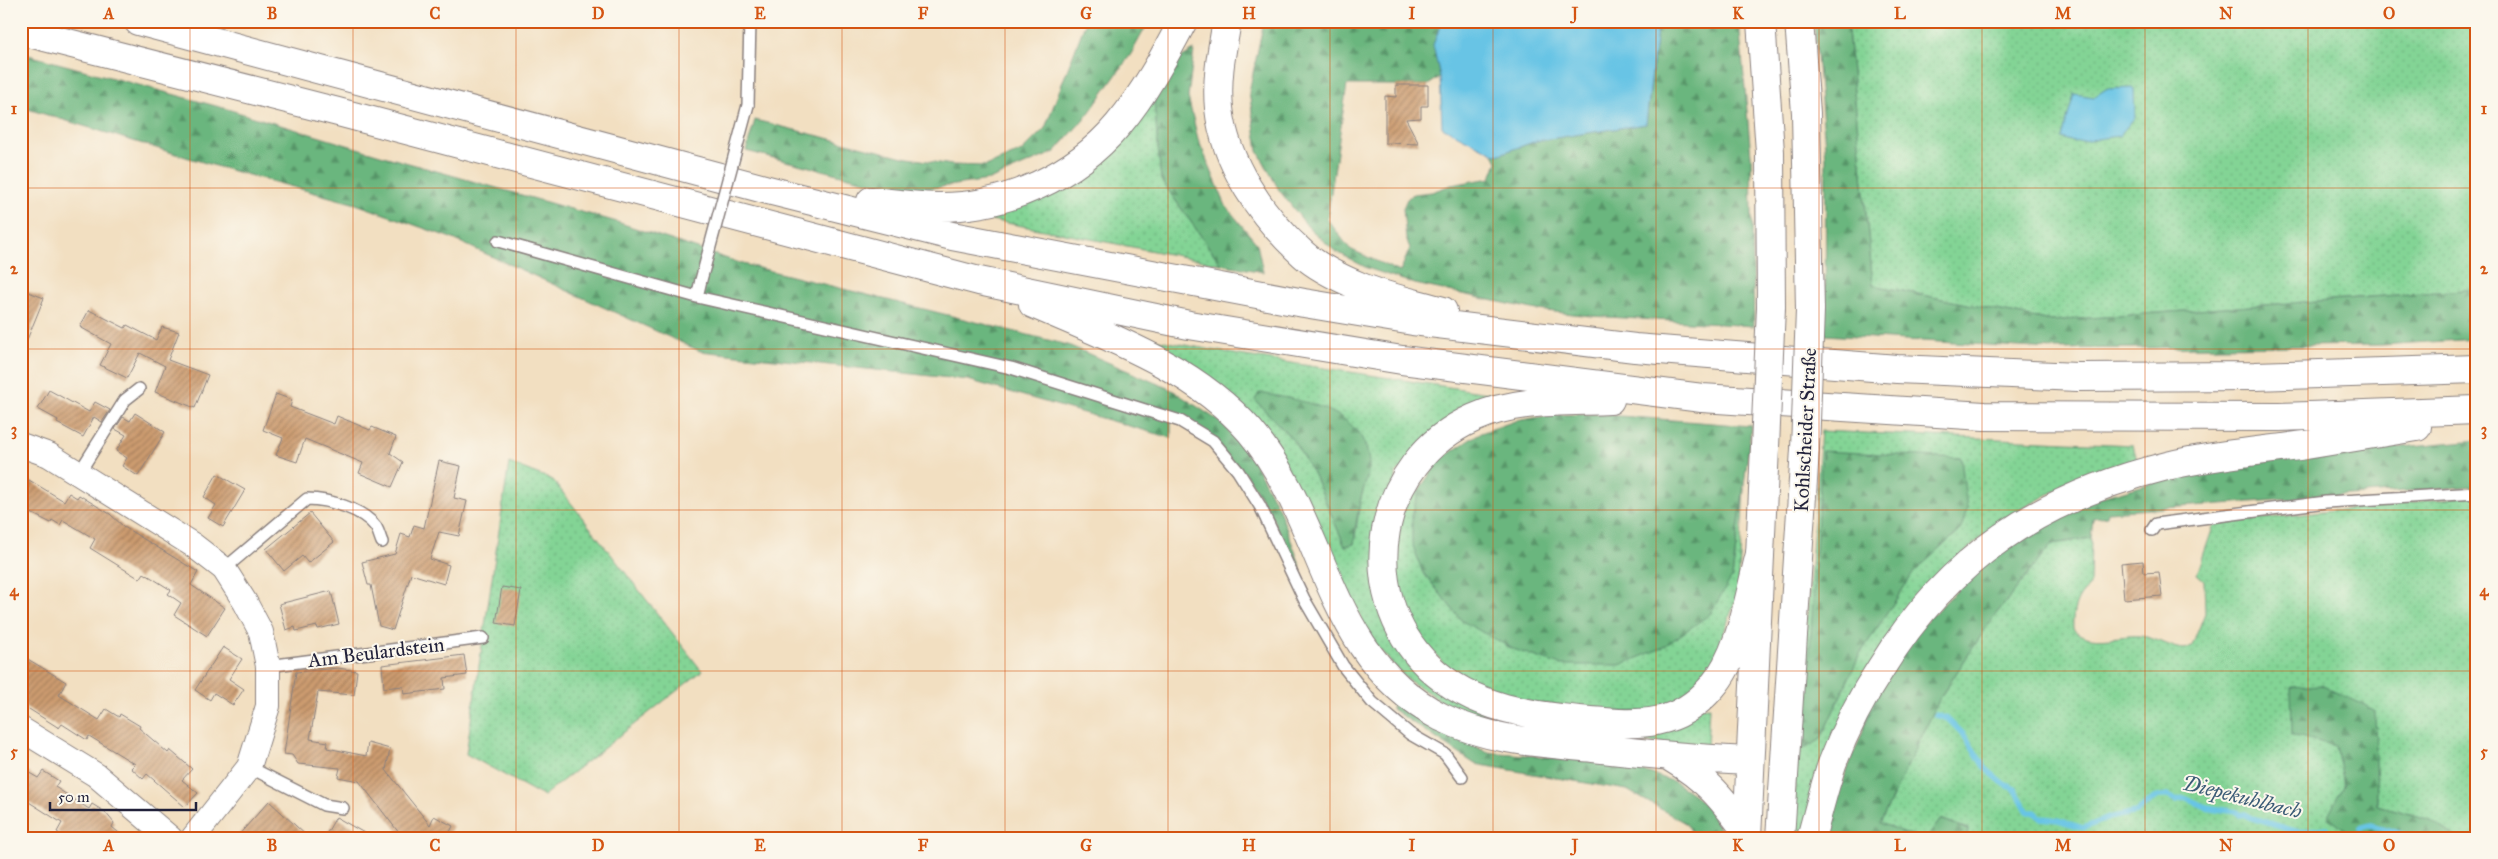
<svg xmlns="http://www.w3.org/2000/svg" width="2498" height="859" font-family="'IM FELL Great Primer',serif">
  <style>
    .grass { fill: url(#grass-dots); stroke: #527b68; fill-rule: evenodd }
    .forest { fill: url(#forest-firs); stroke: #466c5c }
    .water { fill: #67c4e5; stroke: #447390 }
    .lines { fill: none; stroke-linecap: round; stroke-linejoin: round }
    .stream { stroke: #67c4e5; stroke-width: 5.5 }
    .building { fill: url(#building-hatch) }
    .service-casing { stroke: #8a807e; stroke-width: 14 }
    .minor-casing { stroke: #8a807e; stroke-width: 26 }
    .primary-casing { stroke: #8a807e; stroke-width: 30 }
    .motorway-casing { stroke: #8a807e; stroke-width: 30 }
    .service { stroke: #fff; stroke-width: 11 }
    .minor { stroke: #fff; stroke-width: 24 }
    .primary { stroke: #fff; stroke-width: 28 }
    .motorway { stroke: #fff; stroke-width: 28 }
    .service-bridge-casing { stroke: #8a807e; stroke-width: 14; stroke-linecap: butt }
    .primary-bridge-casing { stroke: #8a807e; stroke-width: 30; stroke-linecap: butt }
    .service-bridge { stroke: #fff; stroke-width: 11 }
    .primary-bridge { stroke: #fff; stroke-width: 28 }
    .grid { fill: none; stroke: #d45411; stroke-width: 1; stroke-opacity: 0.55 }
    .labels { text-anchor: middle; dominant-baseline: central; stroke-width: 4; stroke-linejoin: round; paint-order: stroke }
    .street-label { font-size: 20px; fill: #22223b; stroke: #fbf7ec }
    .water-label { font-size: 21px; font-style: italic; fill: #3a5b76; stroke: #fbf7ec }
    .neatline { fill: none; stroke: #d45411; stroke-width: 2 }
    .grid-label { font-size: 16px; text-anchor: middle; font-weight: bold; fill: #d45411 }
  </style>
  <defs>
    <pattern id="grass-dots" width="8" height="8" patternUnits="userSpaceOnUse" patternTransform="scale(1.25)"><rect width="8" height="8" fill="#83d495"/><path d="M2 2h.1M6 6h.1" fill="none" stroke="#71b681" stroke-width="1.8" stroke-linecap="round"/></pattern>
    <pattern id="forest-firs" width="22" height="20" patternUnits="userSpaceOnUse" patternTransform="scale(1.25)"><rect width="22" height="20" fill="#6ab67e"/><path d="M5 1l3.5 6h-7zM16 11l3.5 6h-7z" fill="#579468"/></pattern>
    <pattern id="building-hatch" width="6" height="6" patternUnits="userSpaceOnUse" patternTransform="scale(1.25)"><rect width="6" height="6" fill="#cc9b6f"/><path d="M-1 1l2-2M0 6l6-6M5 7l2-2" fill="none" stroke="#a57e5c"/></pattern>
  </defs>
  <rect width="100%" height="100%" fill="#fbf7ec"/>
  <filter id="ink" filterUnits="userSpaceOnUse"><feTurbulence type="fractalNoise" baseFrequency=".02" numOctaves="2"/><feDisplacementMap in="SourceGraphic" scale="10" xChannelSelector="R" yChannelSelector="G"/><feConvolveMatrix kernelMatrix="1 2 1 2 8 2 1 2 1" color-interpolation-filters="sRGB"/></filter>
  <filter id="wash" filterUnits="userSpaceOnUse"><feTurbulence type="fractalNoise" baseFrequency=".0096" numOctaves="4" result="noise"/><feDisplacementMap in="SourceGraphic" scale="20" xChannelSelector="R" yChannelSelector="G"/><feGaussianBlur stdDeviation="1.12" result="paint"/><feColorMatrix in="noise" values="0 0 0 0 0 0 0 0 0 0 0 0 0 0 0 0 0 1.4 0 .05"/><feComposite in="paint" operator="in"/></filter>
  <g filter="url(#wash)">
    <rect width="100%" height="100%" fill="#f2dfc1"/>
    <!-- grass -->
    <path class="grass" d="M1847 21H2477V289L2051 321 1873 285Z
      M1154 100 1161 180 1221 264 986 219 991 212 1137 116Z
      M1136 336 1245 356 1501 395 1396 473 1389 628 1507 719 1709 707 1707 748 1504 728 1468 718 1405 678 1373 642 1299 488ZM1255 400 1369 468 1360 502 1354 544 1345 546 1314 475 1293 440Z
      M1821 431 2133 445 2137 460 2056 490 1998 522 1948 568 1802 838H1791ZM1822 451 1961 529 1914 572 1860 654 1820 740Z
      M509 463 553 480 702 671 543 796 466 754Z
      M1420 488 1412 515 1422 571 1462 621 1732 577 1744 488 1738 593 1713 663 1705 677 1679 702 1636 713 1530 702 1482 688 1444 664 1416 632 1398 588 1395 544 1405 506Z
      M2477 495V838H2457L2431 820 2377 805 2376 781 2336 745 2344 784 2328 817 2357 838H1967L1968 829 1941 819 1927 838H1919L1880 823 1941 696 1992 619 2052 544 2091 538 2090 586C2076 596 2072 612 2073 629 2091 647 2118 634 2140 636 2156 637 2170 649 2185 649L2192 646 2205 613 2204 580 2197 574 2214 524Z"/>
    <!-- forest -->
    <path class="forest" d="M1086 21H1149L1131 54 1089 113 1055 152 989 180 926 189 889 187 746 151 755 120 903 157 952 165 986 166 1022 151 1045 128Z
      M1264 21H1442L1434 45 1440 77 1428 85H1347L1327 219 1350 249 1400 272 1410 248 1406 239 1403 208 1407 199 1413 194 1432 192 1451 185 1491 178 1497 162 1493 154 1497 155 1536 141 1646 124 1658 21H1739L1751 156 1754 326 1591 316 1537 310 1415 284 1367 268 1335 251 1308 227 1279 190 1258 151 1249 92Z
      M1814 21H1847L1873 285 2051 321 2477 289V339L2380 345 2052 349 1825 335 1826 158Z
      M1194 50 1188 97 1198 139 1226 206 1257 244 1263 272 1221 264 1161 180 1154 100 1177 60Z
      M21 53 227 109 387 157 617 222 743 264 1068 345 1172 390 1222 423 1254 462 1279 509 1301 567H1295L1270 513 1246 474 1171 413V438L968 380 700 351 451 238 356 204 219 167 21 107Z
      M1259 393C1302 400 1370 410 1369 468 1368 479 1362 491 1360 502 1357 516 1355 530 1354 544L1345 546 1314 475 1293 440 1255 400Z
      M1593 414 1751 426 1749 446 1732 577 1710 614 1662 648 1620 665H1560L1513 649 1462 621 1422 571 1412 543V515L1420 488 1441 459 1478 434 1515 421 1553 415Z
      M2477 440V486L2108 512 2107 516 2093 518 2091 538 2052 544 1992 619 1941 696 1880 823 1919 838H1825L1830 813 1878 693 1916 631 1981 567 2057 516 2094 499 2193 472 2308 456Z
      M1822 451 1961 458 1967 509 1961 529 1914 572 1860 654 1820 740 1804 749Z
      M2321 685 2375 710 2377 805 2431 820 2457 838H2357L2327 817 2344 784 2336 746 2292 735 2291 687Z
      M1393 701 1486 752 1578 759 1649 773 1675 782 1697 797 1713 814 1723 838H1695L1687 824 1627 790 1475 764 1392 709Z
      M1941 819 1968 830 1967 838H1927Z"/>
    <!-- water -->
    <path class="water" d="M1442 21H1658L1646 124 1536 141 1497 155 1442 127 1440 77 1433 45Z
      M2134 88 2135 117 2119 136 2074 142 2062 138 2074 94 2094 97 2106 89Z"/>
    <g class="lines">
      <!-- stream -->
      <path class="stream" d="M1936 715 1948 719 1964 735 1985 768 2004 784 2015 789 2028 812H2035L2042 818 2058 820 2083 828 2109 818 2136 812 2157 796H2168L2176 800 2184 798 2206 807 2236 812 2240 815 2245 814 2252 818 2298 832 2327 828
        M2360 828 2371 825 2415 838"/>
    </g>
    <g id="blocks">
      <!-- building -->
      <path class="building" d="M1396 85H1428V106H1421V118L1406 119 1419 144 1385 143V96L1396 97Z
        M21 289 44 298 22 352H21Z
        M89 310 125 328 127 325 156 340 162 327 179 332 168 360 208 375 195 408 155 392 165 366 140 353 127 378 100 365 111 344 80 327Z
        M49 390 89 412 95 402 110 410 102 422 94 417 83 437 57 423 58 420 38 409Z
        M276 394 292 400 290 407 334 424 337 416 370 430 372 427 396 437 390 453 403 462 392 487 359 473 363 463 305 439 297 462 276 455 283 438 263 430Z
        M135 413 165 432 138 476 122 466 127 458 116 451 126 435 115 429 123 417 130 421Z
        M439 461 461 466 454 498 467 501 459 536 439 532 430 559 449 565 444 584 411 574 393 630 379 626 371 585H368L362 562 395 554 401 534 410 537 414 525 424 528Z
        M217 474 245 490 223 527 208 518 216 505 204 497Z
        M29 480 64 501 69 493 77 498 79 495 110 514 124 527 198 572 191 585 225 608 207 636 174 615 181 603 168 594 171 590 144 573 140 579 90 548 95 539 63 520 60 525 52 520 51 523 21 508V493Z
        M310 513 334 542 308 563 302 556 284 571 266 549Z
        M2143 561 2144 573 2159 572 2162 596 2124 599 2121 563Z
        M502 587 521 590 515 626 496 623Z
        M331 591 339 624 318 629 317 626 296 631 295 627 286 630 279 604Z
        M223 647 242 659 229 679 244 689 233 705 214 693 210 700 195 690Z
        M21 655 66 682 59 695 99 720 106 709 119 717 120 714 140 726 139 728 168 753 170 750 192 769 182 780 198 793 185 807 147 774 143 779 131 768 135 764 89 736 87 740 62 724 59 728 21 704Z
        M464 655 467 675 444 678 445 689 404 694 403 686 384 688 382 665Z
        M338 668 357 671 354 695 318 692 310 739 328 742 327 748 366 756 368 743 390 749 386 770 430 825 434 816 453 826 447 838H403L359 781 338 777 340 768 298 764 292 755 284 754 296 672Z
        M21 768 38 778 43 771 59 781 55 787 89 809 92 804 105 812 114 823 112 827 125 838H66L57 832 62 823 21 797Z
        M269 801 309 838H236Z
        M336 817 373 838H324Z"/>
    </g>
  </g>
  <g filter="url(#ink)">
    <use href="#blocks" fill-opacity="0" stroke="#8a807e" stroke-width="1"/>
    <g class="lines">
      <defs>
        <path id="service" d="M748 105 750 21
          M498 241 697 297 701 280
          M697 297 1011 368 1180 421 1213 441 1238 471 1260 506 1304 599 1343 666 1372 702 1410 734 1445 754 1462 777
          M79 473 125 400 139 389
          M2152 530 2156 524 2326 502 2477 493
          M224 569 307 499C328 499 363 509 376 527 379 532 380 538 382 542
          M268 666 483 638
          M249 767 324 805 343 808"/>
        <path id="minor" d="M21 445 49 455 193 545 224 569 245 602 261 632 268 666V706L249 767 193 838
          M21 729 96 775 170 838"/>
        <path id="primary" d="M1761 21 1770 152 1771 307
          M1799 21 1806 113 1810 310
          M1747 838 1765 447
          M1780 838 1805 449"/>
        <path id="motorway" d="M138 21 768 190 952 236 1304 303 1413 321 1635 348 1897 369 2077 377 2255 376 2477 369
          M1227 21C1222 50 1216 78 1219 108 1225 164 1262 217 1303 254 1317 267 1340 278 1359 286 1385 297 1415 303 1443 311
          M21 31 338 112 979 281 1189 325 1402 360 1702 398 1984 416 2279 417 2477 410
          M871 201C894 203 917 207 940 207 1007 207 1075 176 1118 125 1145 93 1164 57 1183 21
          M1033 304C1109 337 1194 367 1250 431 1327 521 1324 657 1441 717 1489 741 1541 743 1593 748 1646 754 1697 759 1750 761
          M1610 400C1564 402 1516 399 1474 418 1376 461 1352 592 1429 667 1473 709 1533 716 1590 721 1640 725 1677 728 1712 687 1741 654 1749 595 1760 554
          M1670 757C1707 779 1722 798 1747 832
          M1811 838C1818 813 1824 788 1832 764 1845 730 1861 698 1881 668 1949 557 2041 497 2167 466 2213 455 2260 451 2306 445 2343 439 2380 433 2417 427"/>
      </defs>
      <!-- service casing -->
      <use href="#service" class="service-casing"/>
      <!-- minor casing -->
      <use href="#minor" class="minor-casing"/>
      <!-- primary casing -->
      <use href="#primary" class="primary-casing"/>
      <!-- motorway casing -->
      <use href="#motorway" class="motorway-casing"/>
      <!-- service -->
      <use href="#service" class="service"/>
      <!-- minor -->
      <use href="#minor" class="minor"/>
      <!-- primary -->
      <use href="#primary" class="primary"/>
      <!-- motorway -->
      <use href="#motorway" class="motorway"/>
      <defs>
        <path id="service-bridge" d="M701 280 748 105"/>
        <path id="primary-bridge" d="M1765 447 1771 307
          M1805 449 1810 310"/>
      </defs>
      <!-- service-bridge casing -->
      <use href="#service-bridge" class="service-bridge-casing"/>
      <!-- primary-bridge casing -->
      <use href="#primary-bridge" class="primary-bridge-casing"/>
      <!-- service-bridge -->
      <use href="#service-bridge" class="service-bridge"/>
      <!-- primary-bridge -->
      <use href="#primary-bridge" class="primary-bridge"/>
    </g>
  </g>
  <!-- grid -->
  <path class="grid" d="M190 21V838M353 21V838M516 21V838M679 21V838M842 21V838M1005 21V838M1168 21V838M1330 21V838M1493 21V838M1656 21V838M1819 21V838M1982 21V838M2145 21V838M2308 21V838M21 188H2477M21 349H2477M21 510H2477M21 671H2477"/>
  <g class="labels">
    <!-- street labels -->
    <g class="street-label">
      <text transform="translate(1805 430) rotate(-87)">Kohlscheider Straße</text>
      <text transform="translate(376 652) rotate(-7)">Am Beulardstein</text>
    </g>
    <!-- water labels -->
    <g class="water-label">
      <text transform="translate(2242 797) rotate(14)">Diepekuhlbach</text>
    </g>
  </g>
  <!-- margin -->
  <rect width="2498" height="859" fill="none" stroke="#fbf7ec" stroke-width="55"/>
  <!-- scale -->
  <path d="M50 802v8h146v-8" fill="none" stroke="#22223b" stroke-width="2.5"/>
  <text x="58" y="802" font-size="15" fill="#22223b" stroke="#fbf7ec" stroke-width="4" paint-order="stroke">50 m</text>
  <rect x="28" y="28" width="2442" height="804" class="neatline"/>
  <g class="grid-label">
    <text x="109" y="19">A</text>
    <text x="272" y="19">B</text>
    <text x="435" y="19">C</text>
    <text x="598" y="19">D</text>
    <text x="760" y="19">E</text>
    <text x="923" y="19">F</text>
    <text x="1086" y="19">G</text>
    <text x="1249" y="19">H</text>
    <text x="1412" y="19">I</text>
    <text x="1575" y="19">J</text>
    <text x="1738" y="19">K</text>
    <text x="1900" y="19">L</text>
    <text x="2063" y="19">M</text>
    <text x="2226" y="19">N</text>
    <text x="2389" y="19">O</text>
    <text x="14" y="114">1</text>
    <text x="2484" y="114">1</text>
    <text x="14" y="274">2</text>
    <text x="2484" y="274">2</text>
    <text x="14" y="435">3</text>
    <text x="2484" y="435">3</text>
    <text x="14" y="596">4</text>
    <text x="2484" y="596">4</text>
    <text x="14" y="757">5</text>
    <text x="2484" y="757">5</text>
    <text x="109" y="851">A</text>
    <text x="272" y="851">B</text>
    <text x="435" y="851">C</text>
    <text x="598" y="851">D</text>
    <text x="760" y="851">E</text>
    <text x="923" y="851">F</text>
    <text x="1086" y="851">G</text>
    <text x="1249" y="851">H</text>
    <text x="1412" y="851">I</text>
    <text x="1575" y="851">J</text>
    <text x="1738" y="851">K</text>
    <text x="1900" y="851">L</text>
    <text x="2063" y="851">M</text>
    <text x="2226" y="851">N</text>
    <text x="2389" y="851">O</text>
  </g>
</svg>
